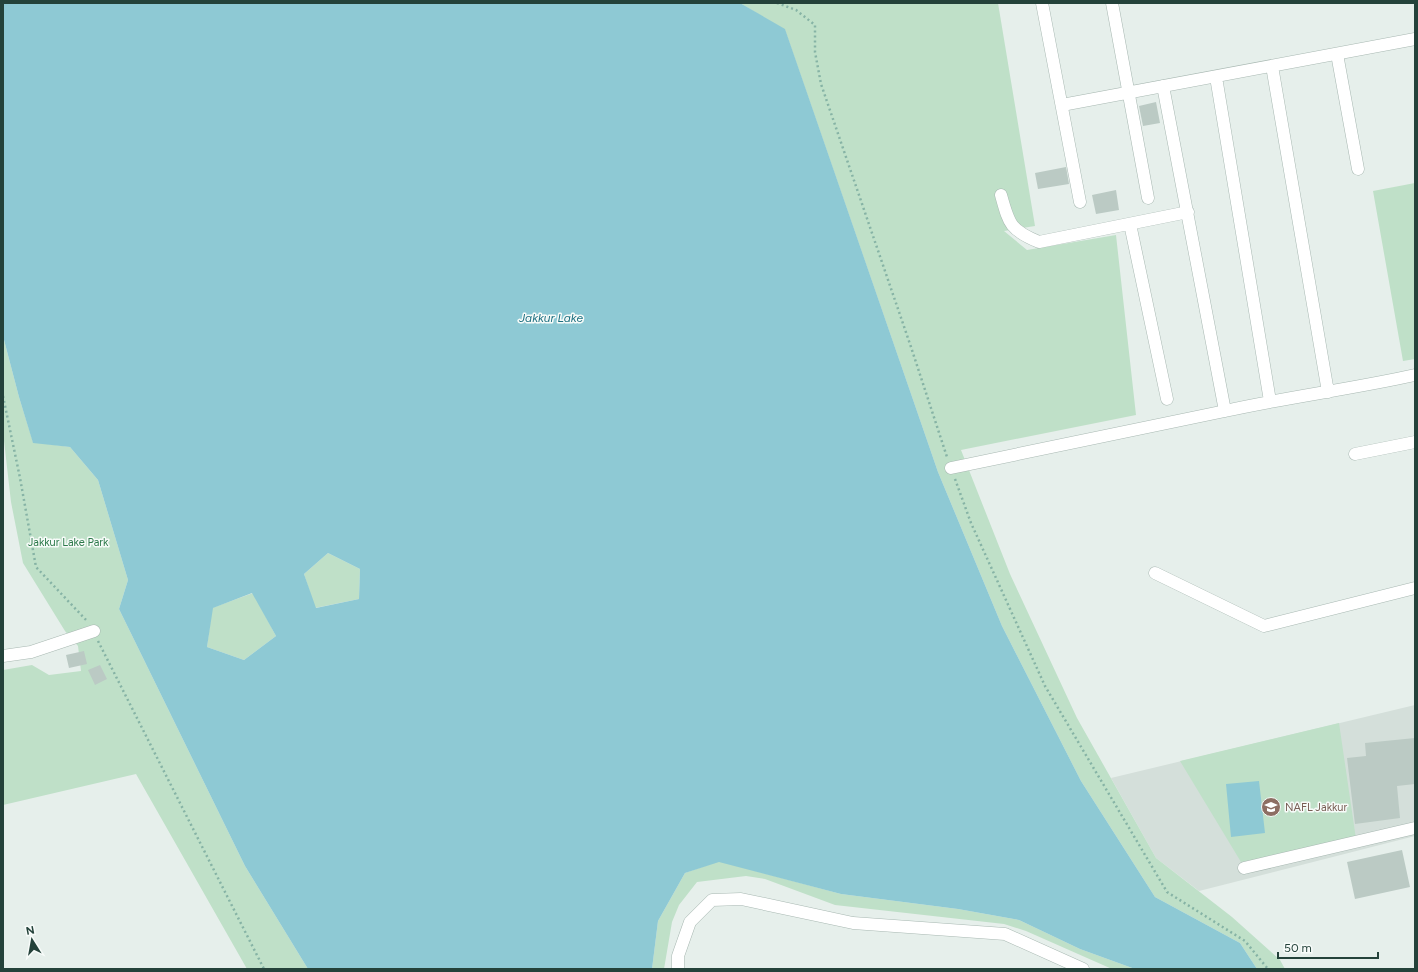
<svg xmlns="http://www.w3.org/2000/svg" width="1418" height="972" font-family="Figtree,sans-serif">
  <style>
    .built { fill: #d4dfda }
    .green { fill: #bfe0c8 }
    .water { fill: #8ec9d4; fill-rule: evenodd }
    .building { fill: #bbcac4 }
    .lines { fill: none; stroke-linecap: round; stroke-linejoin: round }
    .minor-casing { stroke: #a8b8b2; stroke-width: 13 }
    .path { stroke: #86b3a5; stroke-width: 2.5; stroke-dasharray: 2 3; stroke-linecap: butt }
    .minor { stroke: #fff; stroke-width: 12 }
    .labels { text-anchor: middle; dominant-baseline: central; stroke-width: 3; stroke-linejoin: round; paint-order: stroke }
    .park-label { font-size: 11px; fill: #2d7a4b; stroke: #f7fbf9 }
    .education-label { font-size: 11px; fill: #785e54; stroke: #f7fbf9; text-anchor: start }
    .water-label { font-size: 12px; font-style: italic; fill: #1c6f80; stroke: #f7fbf9 }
  </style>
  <rect width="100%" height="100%" fill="#e6efeb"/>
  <!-- built -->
  <path class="built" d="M1415 705V836L1199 891 1156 858 1111 778Z"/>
  <!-- green -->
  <path class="green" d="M740 3H998L1035 226 1004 231 1027 250 1116 235 1136 415 961 450 1010 574 1077 718 1156 858 1232 917 1280 960 1285 969H1257L1240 943 1155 897 1081 781 1002 626 938 472 785 30Z
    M1415 183V359L1403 361 1373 191Z
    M3 336 19 397 33 442 70 447 98 480 128 580 119 609 245 866 308 969H247L136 774 3 805V670L32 665 49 675 81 671 78 646 65 631 23 563 11 502 3 432Z
    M328 553 360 569 359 599 315 608 304 574Z
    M253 593 276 636 244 660 207 647 212 608Z
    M1339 723 1356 839 1241 862 1180 761Z
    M719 861 841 894 958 909 1019 920 1080 949 1135 969H1112L1026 931 1004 924 835 905 765 879 746 876 697 882 679 905 672 922 664 969H652L658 921 685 873Z"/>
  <!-- water -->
  <path class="water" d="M3 3H740L785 29 938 472 1002 626 1081 781 1155 897 1240 943 1257 969H1135L1080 949 1019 920 958 909 841 894 719 862 685 873 658 921 652 969H308L245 866 119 609 128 580 98 480 70 447 33 443 19 397 3 336ZM328 553 360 569 359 599 316 608 304 574ZM252 593 276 636 244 660 207 647 213 608Z
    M1259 781 1265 833 1231 837 1226 784Z"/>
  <!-- building -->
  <path class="building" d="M1156 102 1160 123 1143 126 1139 106Z
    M1066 167 1069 184 1038 189 1035 173Z
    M1116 190 1119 210 1096 214 1092 195Z
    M84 651 87 664 69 668 66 655Z
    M100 665 107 679 95 685 88 670Z
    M1415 738V784L1397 786 1400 818 1355 824 1347 758 1366 756 1365 743Z
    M1402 850 1410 887 1355 899 1347 862Z"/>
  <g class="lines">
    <defs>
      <path id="minor" d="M1042 3 1080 202
        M1112 3 1148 198
        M1337 54 1358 169
        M1272 66 1328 392
        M1216 77 1270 401
        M1163 86 1225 411C1288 397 1352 389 1415 375
        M1062 105 1415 39
        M1001 195C1009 224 1010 230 1039 242L1188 212
        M1130 224 1167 399
        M1355 454 1415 442
        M951 468 1225 411
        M1155 573 1264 626 1415 588
        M3 656 31 652 94 631
        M1244 868 1415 828
        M678 969V956L690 922 712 900 741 899 853 923 1005 934 1083 969"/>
    </defs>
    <!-- minor casing -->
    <use href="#minor" class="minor-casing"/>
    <!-- path -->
    <path class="path" d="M777 3 796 10 815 25V52L821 84 911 347 947 457
      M3 396 20 478 36 567 87 621
      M955 479 971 523 1045 686 1167 892 1245 941 1268 969
      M98 641 264 969"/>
    <!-- minor -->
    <use href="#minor" class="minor"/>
  </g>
  <!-- icons -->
  <defs>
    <symbol id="school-disc" viewBox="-11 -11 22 22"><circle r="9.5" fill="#8d6e63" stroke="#f7fbf9"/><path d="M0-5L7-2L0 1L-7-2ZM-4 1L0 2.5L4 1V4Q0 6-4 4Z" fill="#fff"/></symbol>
  </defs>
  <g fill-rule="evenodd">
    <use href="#school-disc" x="1260" y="796" width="22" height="22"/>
  </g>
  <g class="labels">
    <!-- park labels -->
    <g class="park-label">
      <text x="68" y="542">Jakkur Lake Park</text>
    </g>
    <!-- education labels -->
    <g class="education-label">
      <text x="1285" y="807">NAFL Jakkur</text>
    </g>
    <!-- water labels -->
    <g class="water-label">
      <text x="551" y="318">Jakkur Lake</text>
    </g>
  </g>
  <!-- border -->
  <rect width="1418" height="972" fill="none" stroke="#24423a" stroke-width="8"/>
  <!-- north arrow -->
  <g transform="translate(32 940) rotate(349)" stroke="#f7fbf9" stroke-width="3" paint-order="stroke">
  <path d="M0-3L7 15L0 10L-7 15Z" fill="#24423a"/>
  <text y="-6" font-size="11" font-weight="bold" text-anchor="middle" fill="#24423a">N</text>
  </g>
  <!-- scale -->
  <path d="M1278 952v6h100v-6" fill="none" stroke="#24423a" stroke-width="2"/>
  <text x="1284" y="952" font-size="12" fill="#24423a" stroke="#f7fbf9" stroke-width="3" paint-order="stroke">50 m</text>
</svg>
